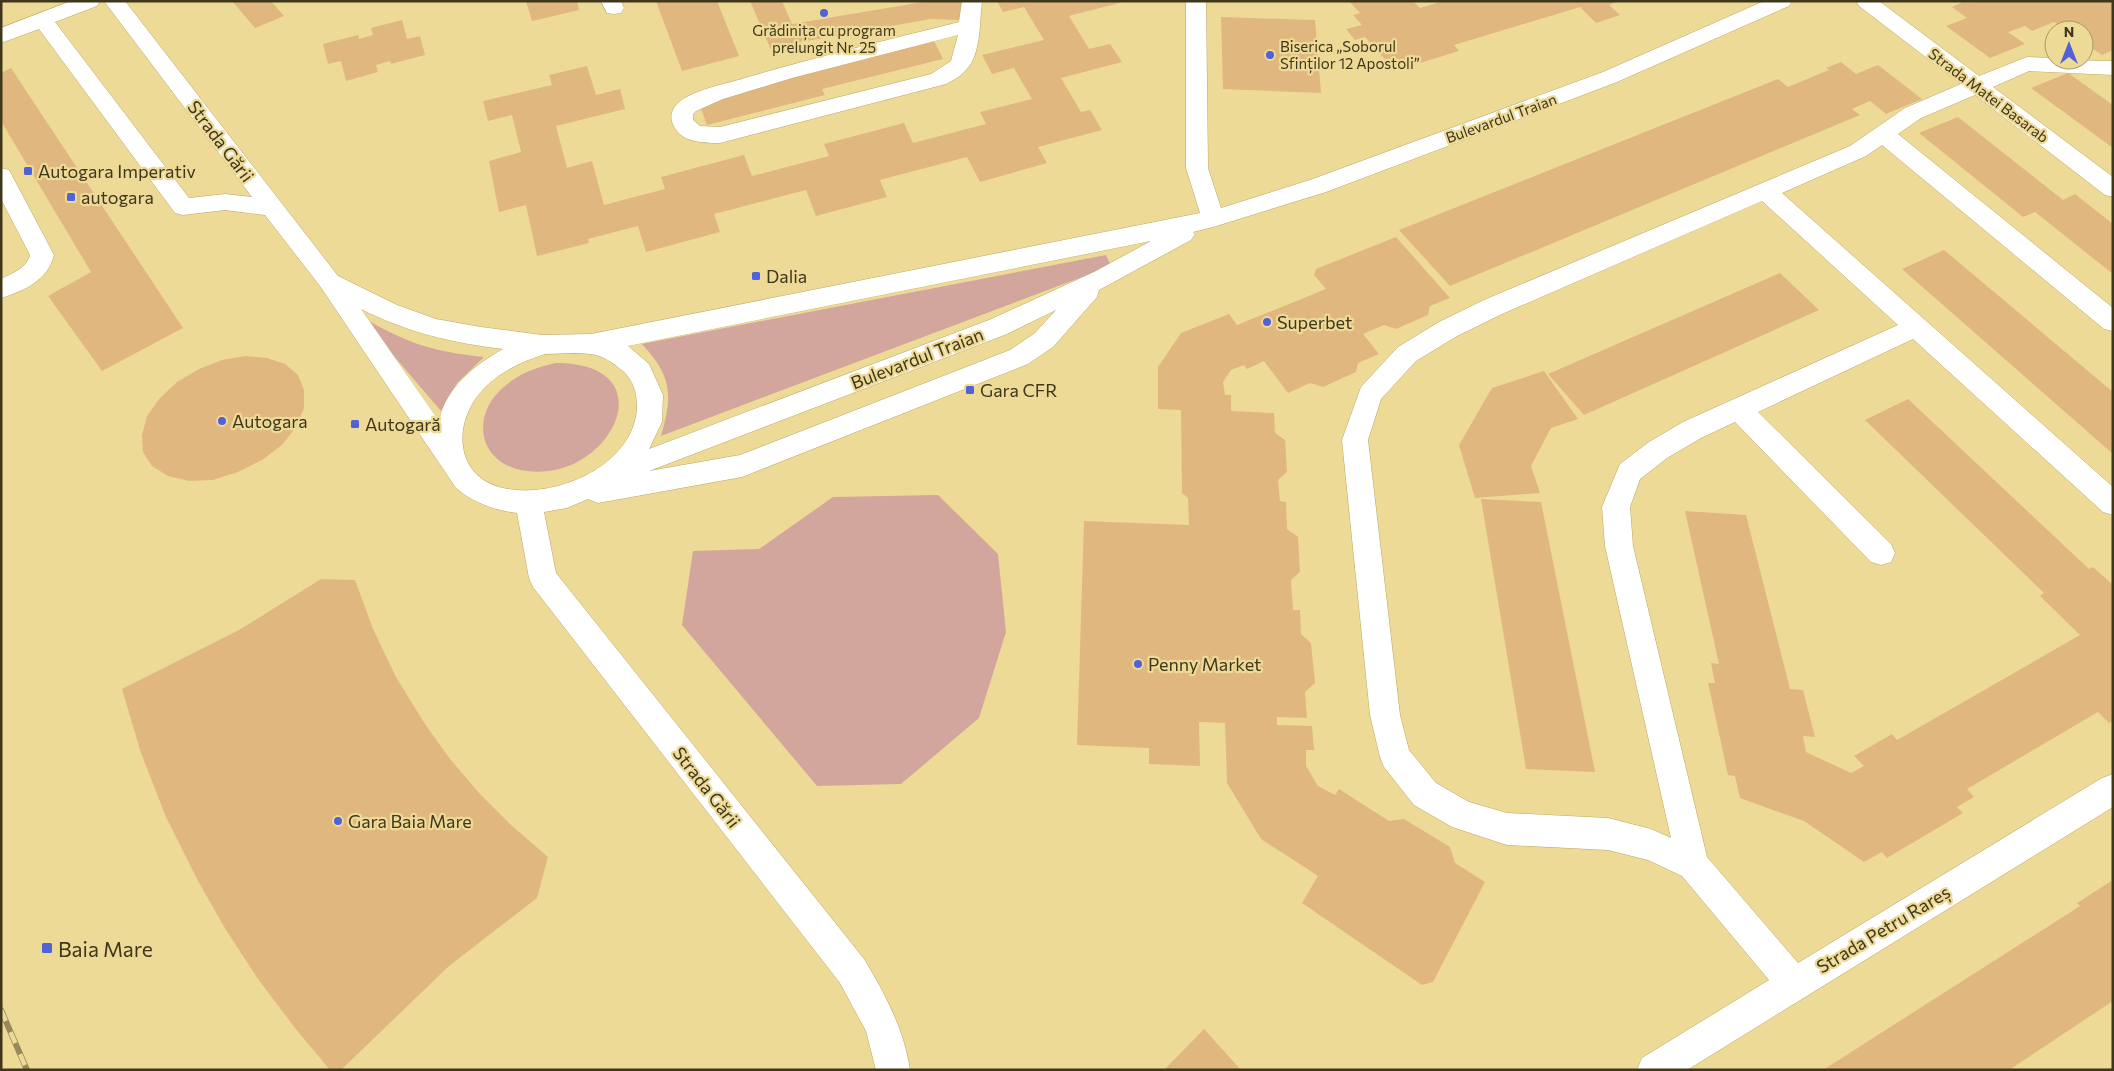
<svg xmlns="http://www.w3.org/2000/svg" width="2114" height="1071" font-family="Commissioner,sans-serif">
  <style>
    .green { fill: #d2a69c }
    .building { fill: #e1b780 }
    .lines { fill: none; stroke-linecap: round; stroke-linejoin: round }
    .minor-casing { stroke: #baa765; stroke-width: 1 }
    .minor { fill: #fff; fill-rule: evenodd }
    .rail-casing { stroke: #978959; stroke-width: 6 }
    .rail { stroke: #eeda97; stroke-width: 4.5; stroke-dasharray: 12; stroke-linecap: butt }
    .poi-dot { fill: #5161d7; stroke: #eeda97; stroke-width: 2 }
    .labels { text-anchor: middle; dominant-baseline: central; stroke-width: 4.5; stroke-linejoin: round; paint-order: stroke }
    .far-poi-label { font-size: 15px; fill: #3f371b; stroke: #eeda97 }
    .far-street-label { font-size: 15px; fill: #3f371b; stroke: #eeda97 }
    .street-label { font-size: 18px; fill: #3f371b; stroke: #eeda97 }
    .poi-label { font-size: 18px; fill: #3f371b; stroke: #eeda97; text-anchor: start }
    .near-poi-label { font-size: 21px; fill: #3f371b; stroke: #eeda97; text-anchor: start }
  </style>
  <rect width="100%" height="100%" fill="#eeda97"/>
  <!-- green -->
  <path class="green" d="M1106 255 1111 266 661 436C673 394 672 377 642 344Z
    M358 314C402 342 433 352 484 357L457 383 441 411Z
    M556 363C669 363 611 482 527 471 478 465 469 415 505 386 520 373 537 367 556 363Z
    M938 495 998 554 1006 632 979 718 901 784 817 786 682 625 693 551 759 549 833 497Z"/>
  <!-- building -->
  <path class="building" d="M232 1H271L284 16 255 28Z
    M526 1H577L579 10 532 21Z
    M656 1H717L739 56 682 71Z
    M750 1H782L792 24 929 1H963L960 20 931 19 801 42 771 50Z
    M997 1H1127L1069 16 1089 49 1110 44 1122 62 1061 78 1081 112 1090 110 1102 130 1038 147 1047 163 980 182 967 157 880 180 887 197 816 216 806 190 714 214 720 232 646 252 638 226 588 239 589 243 537 256 526 205 499 212 489 161 521 152 512 115 488 121 483 101 552 85 549 75 587 66 596 95 620 89 625 109 556 126 567 168 592 161 604 205 665 189 661 177 744 155 752 176 829 156 824 144 904 123 913 143 986 124 980 112 1032 99 1014 68 992 74 982 55 1044 40 1024 7 1003 12Z
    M1349 1H1413L1420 8 1443 1H1619L1609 5 1620 15 1596 23 1580 7 1454 45 1459 51 1407 67 1401 61 1389 64 1365 37 1355 40 1346 29 1362 25 1353 15 1360 13Z
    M1965 1 1968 3 1972 1H2113V50L2102 55 2084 43V30H2066L2054 22 2032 31 2025 26 2008 32 2025 44 1990 58 1946 26 1967 18 1952 7Z
    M1221 17 1315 20 1321 93 1223 89Z
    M402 20 407 39 420 36 425 55 391 64 390 61 376 65 378 72 346 81 341 61 328 64 323 44 358 35 359 39 373 35 371 28Z
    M934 41 943 59 822 89 825 95 707 125 700 106 816 70Z
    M1841 62 1856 74 1878 65 1922 99 1886 114 1870 101 1852 109 1860 115 1450 286 1399 230 1778 79 1788 87 1829 70 1826 68Z
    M11 68 183 328 102 371 48 296 91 272 1 121V73Z
    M2068 73 2113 105V148L2031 88Z
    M1958 117 2063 200 2075 194 2113 224V274L2035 212 2023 217 1919 133Z
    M1396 237 1450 298 1430 306 1428 315 1396 329 1384 325 1363 334 1379 354 1358 363 1356 372 1323 387 1310 383 1288 393 1264 361 1247 369 1244 365 1231 370 1223 382 1225 395H1231V411L1274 413 1275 433 1285 440 1287 472 1278 480 1280 501 1286 502 1287 529 1298 537 1300 572 1291 580 1293 610H1300L1301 634 1311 643 1315 683 1305 692 1307 718 1277 717V725L1312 726 1314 750H1306V766L1318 786 1335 795 1339 789 1389 821 1404 819 1450 847 1455 863 1485 882 1433 982 1422 985 1302 903 1318 876 1261 839 1227 783 1225 723 1199 722 1200 766 1149 764V748L1077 745 1084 521 1189 525 1188 498 1182 493 1181 410 1158 409V367L1181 333 1229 314 1237 325 1326 289 1314 275 1316 269Z
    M1944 250 2113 392V454L1902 269Z
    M1780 273 1819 310 1584 415 1548 374Z
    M246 356 267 358 285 364 298 375 304 390V408L296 427 282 445 262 460 238 472 213 480 189 481 168 476 152 466 143 452 142 435 147 416 160 398 177 382 199 369 222 360Z
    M1544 371 1578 419 1551 428 1531 466 1540 493 1475 498 1459 445 1492 388Z
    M1908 399 2089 569 2093 567 2113 585V721L2109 723 2098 712 1967 789 1974 797 1957 807 1963 813 1887 858 1882 852 1864 862 1804 821 1740 798 1735 776 1728 775 1708 683H1715L1711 663 1719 664 1685 511 1746 515 1790 689 1803 690 1815 737 1803 736 1806 752 1851 773 1864 766 1854 756 1892 734 1897 740 2080 635 2040 596 2044 593 1865 420Z
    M1481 499 1541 502 1595 772 1526 769Z
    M321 579 355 580 373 629 396 677 425 724 450 759 479 793 512 826 548 857 537 898 449 966 341 1070H330L295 1028 258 979 226 930 198 881 166 817 141 753 122 689 239 630Z
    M2113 880V1001L2009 1070H1823L2080 906 2077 903Z
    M1204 1029 1241 1070H1164Z"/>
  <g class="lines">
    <defs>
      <path id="minor" d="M71 1H100L97 6 55 22 189 198 225 194 252 197 104 1H125L338 276 397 305 436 319 481 327 542 335 591 334 1200 213 1186 168V1H1206L1208 168 1221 208 1310 180 1603 72 1764 1H1792L1789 6 1617 82 1326 192 1213 227 1193 232 1195 234 1191 240 1099 290 1097 297 1053 347 1028 364 742 477 598 503 588 499 567 508 544 512 556 573 864 959C885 994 904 1029 910 1070H876L866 1031 840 983 533 587 529 578 517 513C494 510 474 503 456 488L320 286 265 215 225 210 183 215 175 213 39 29 1 43V28ZM1151 241 1094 272 989 320 649 449 662 422 663 395 649 364 628 346ZM361 309C406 332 453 343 503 349 475 365 446 387 439 421ZM1056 310 1035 333 1010 350 740 455 649 471 1007 334ZM545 354C559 354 575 352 590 354 603 355 613 363 623 371 634 381 637 393 637 408 634 466 554 500 503 488 459 478 452 432 476 398 491 376 519 362 545 354Z
        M601 1H621L624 8 621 13 614 14 607 13Z
        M962 1H982C979 24 982 57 963 73 958 78 951 81 946 84L720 143C707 143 686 143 677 131 670 122 669 113 677 104 691 90 726 84 745 78 816 57 888 40 959 22ZM958 35 951 61 931 74 720 127 700 126 693 120V114L696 111 723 99 792 78Z
        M1856 1H1879L1979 76 2027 57 2054 58V60L2113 61V75L2029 71 1993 87 2113 177V197L2105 195 1975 95 1921 118 1898 134 2113 308V331L2104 329 1882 145 1866 156 1782 193 2113 487V515L2103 512 1913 339 1758 412 1891 544 1895 553 1891 562 1881 565 1871 562 1735 422 1701 438 1667 458 1640 479 1630 507 1633 546 1707 857 1798 963 2102 778 2113 774V807L1687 1070H1637L1642 1058 1769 980 1682 876 1648 860 1608 850 1507 845 1452 827 1414 805 1384 767 1380 757 1370 715 1342 440 1361 387 1398 347 1439 322 1484 300 1850 146 1905 108 1961 84 1859 6ZM1762 201 1898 325 1683 422 1649 442 1620 464 1602 507 1605 546 1671 838 1651 829 1608 818 1507 813 1469 802 1436 783 1409 750 1400 715 1368 440 1381 399 1416 361 1457 336 1502 314Z
        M1 168 9 170 54 255C48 280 24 291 1 298V279C13 273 27 268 30 255L1 199Z"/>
    </defs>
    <!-- minor casing -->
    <use href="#minor" class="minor-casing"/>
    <!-- minor -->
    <use href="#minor" class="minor"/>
    <defs>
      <path id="rail" d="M1 1010 27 1070"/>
    </defs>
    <!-- rail casing -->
    <use href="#rail" class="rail-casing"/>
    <!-- rail -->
    <use href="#rail" class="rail"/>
  </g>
  <!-- markers -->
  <g class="poi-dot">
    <circle cx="824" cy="13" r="5"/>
    <circle cx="1270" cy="55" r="5"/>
    <rect x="23" y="166" width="10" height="10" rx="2.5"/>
    <rect x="66" y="192" width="10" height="10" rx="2.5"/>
    <rect x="751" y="271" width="10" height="10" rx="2.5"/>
    <circle cx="1267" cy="322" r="5"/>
    <rect x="965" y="385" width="10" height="10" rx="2.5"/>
    <circle cx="222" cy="421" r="5"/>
    <rect x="350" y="419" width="10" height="10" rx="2.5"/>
    <circle cx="1138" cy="664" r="5"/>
    <circle cx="338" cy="821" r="5"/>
    <rect x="41" y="942" width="12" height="12" rx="2.5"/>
  </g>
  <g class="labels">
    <!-- far-poi labels -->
    <g class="far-poi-label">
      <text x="824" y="30">Grădinița cu program<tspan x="824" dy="17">prelungit Nr. 25</tspan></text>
      <text x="1280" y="46" text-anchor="start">Biserica „Soborul<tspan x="1280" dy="17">Sfinților 12 Apostoli”</tspan></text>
    </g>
    <!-- far-street labels -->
    <g class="far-street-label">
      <text transform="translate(1989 95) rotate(37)">Strada Matei Basarab</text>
      <text transform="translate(1501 118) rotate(-20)">Bulevardul Traian</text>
    </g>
    <!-- street labels -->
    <g class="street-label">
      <text transform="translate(221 141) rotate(53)">Strada Gării</text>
      <text transform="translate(917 358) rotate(-21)">Bulevardul Traian</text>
      <text transform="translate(707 787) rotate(52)">Strada Gării</text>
      <text transform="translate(1883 929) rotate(-31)">Strada Petru Rareș</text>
    </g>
    <!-- poi labels -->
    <g class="poi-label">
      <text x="38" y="171">Autogara Imperativ</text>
      <text x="81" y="197">autogara</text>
      <text x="766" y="276">Dalia</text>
      <text x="1277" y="322">Superbet</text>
      <text x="980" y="390">Gara CFR</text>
      <text x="232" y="421">Autogara</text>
      <text x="365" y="424">Autogară</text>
      <text x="1148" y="664">Penny Market</text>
      <text x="348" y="821">Gara Baia Mare</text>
    </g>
    <!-- near-poi labels -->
    <g class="near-poi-label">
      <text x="58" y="948">Baia Mare</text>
    </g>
  </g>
  <!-- border -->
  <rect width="2114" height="1071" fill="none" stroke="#3f371b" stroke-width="5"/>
  <!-- north arrow -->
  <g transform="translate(2069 45)"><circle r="24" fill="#eeda97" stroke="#a89965"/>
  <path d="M0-4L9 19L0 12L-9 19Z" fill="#5161d7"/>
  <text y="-8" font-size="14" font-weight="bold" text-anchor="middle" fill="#3f371b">N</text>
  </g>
</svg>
